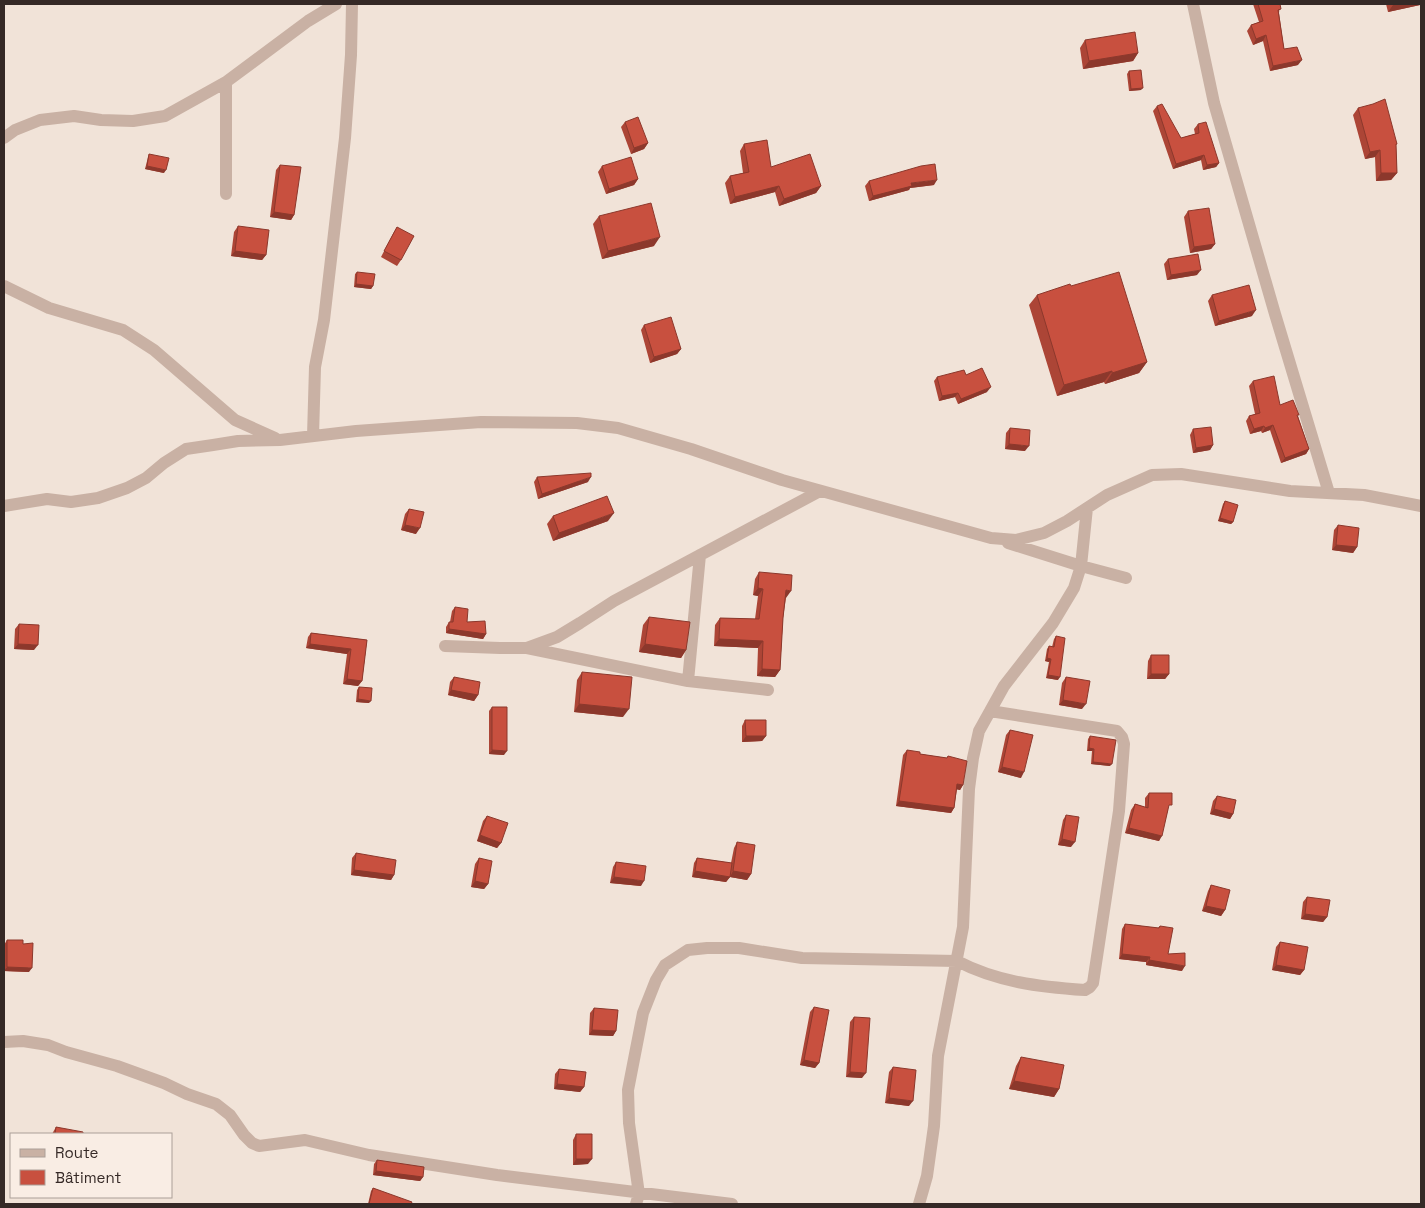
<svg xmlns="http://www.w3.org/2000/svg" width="1425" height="1208" font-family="'Space Grotesk',sans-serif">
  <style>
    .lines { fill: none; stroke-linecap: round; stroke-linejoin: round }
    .minor { stroke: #c9b1a4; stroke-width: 12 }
    .wall { fill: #ac4536 }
    .shaded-wall { fill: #8c382c }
    .building { fill: #c8503f; stroke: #8c382c }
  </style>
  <rect width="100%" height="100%" fill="#f1e3d8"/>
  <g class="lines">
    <!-- minor -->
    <path class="minor" d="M1193 4 1214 103 1275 314 1329 493
      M4 138 15 130 40 120 74 116 101 120 133 121 165 116 226 82 308 21 336 4
      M226 194V82
      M4 286 49 308 123 330 154 350 235 420 275 438
      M313 436 315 367 324 320 345 138 351 55 352 4
      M4 506 47 499 71 502 98 498 127 488 146 478 164 463 186 449 213 445 238 441 280 440 356 431 481 422 577 423 618 428 691 449 782 480 991 538 1016 540 1044 533 1067 521 1107 495 1152 475 1181 474 1290 491 1364 495 1421 506
      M1008 543 1081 566 1126 578
      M445 646 500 648H527L557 637 580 623 614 601 820 491
      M527 648 688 681 768 690
      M688 681 700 555
      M4 1042 23 1041 48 1045 66 1052 117 1066 164 1083 187 1094 216 1104 230 1115 244 1135 252 1143 259 1146 305 1140 369 1155 497 1175 732 1204
      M636 1204 639 1194 629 1123 628 1090 643 1013 656 980 665 965 688 950 707 948H739L802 958 957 961C997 982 1040 987 1085 990L1090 987 1093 983 1119 811 1124 744 1122 737 1117 731 990 711
      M919 1204 927 1176 934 1126 938 1056 963 927 969 789 973 758 979 731 1004 686 1053 623 1074 588 1081 566 1087 508"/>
  </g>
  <!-- wall -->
  <path class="wall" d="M1253 4H1280L1279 13 1284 49 1298 65 1270 71 1263 41 1253 45 1247 31 1251 25 1259 22Z
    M1386 4H1421L1420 5 1388 12Z
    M1085 40 1138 53 1133 61 1083 69 1080 48Z
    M1129 71 1141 90 1129 91 1127 74Z
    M1157 106 1181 138 1195 134 1194 129 1198 124 1219 163 1216 167 1203 170 1201 160 1173 169 1153 111Z
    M1358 108 1397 144 1396 145 1397 173 1391 180 1376 181 1375 157 1365 159 1353 115Z
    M625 122 648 143 644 149 631 154 621 127Z
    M744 144 771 167 821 186 816 193 779 206 775 192 730 204 725 183 730 176 743 173 740 151Z
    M149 154 164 173 145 169 148 157Z
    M280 165 294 215 291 220 270 217 276 170Z
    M602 166 638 179 634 185 606 194 598 172Z
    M869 181 934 185 910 188 909 190 869 201 865 186Z
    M1188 211 1215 244 1211 249 1190 253 1184 217Z
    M599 216 654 246 602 259 593 224Z
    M238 226 266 255 262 260 231 256 234 232Z
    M397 227 401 260 397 266 381 257 394 232Z
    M1168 259 1197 275 1167 280 1164 264Z
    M357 272 373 286 371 289 354 287 355 274Z
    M1071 286 1147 362 1139 373 1105 384 1104 382 1057 396 1029 305 1037 295Z
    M1212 295 1252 316 1215 326 1208 301Z
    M644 325 681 349 677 354 650 363 641 330Z
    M966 375 987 392 958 404 955 397 939 401 934 381 937 377Z
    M1253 381 1280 405 1298 416 1309 449 1306 454 1281 463 1270 430 1262 433 1261 431 1250 434 1246 421 1249 416 1255 414 1249 386Z
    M1010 428 1025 451 1005 449 1006 433Z
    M1193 429 1213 445 1210 450 1193 453 1190 435Z
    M537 477 588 482 538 499 534 482Z
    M1225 501 1233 522 1231 524 1218 521 1223 504Z
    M409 509 416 534 401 530 405 514Z
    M553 516 608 521 553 541 547 524Z
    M1338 525 1357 547 1353 553 1332 550 1334 530Z
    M759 572 786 598 783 618 780 670 775 677 757 676 758 648 714 646 715 625 720 618 755 619 758 596 753 595 755 579Z
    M455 607 467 622 486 634 483 639 446 633V627L449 622H450L452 611Z
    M649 617 686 650 681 658 639 652 643 625Z
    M19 624 34 650 14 649 15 629Z
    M311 633 367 640 362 681 358 686 343 684 347 654 306 648 308 637Z
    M1056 636 1058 680 1046 678 1049 662 1045 661 1047 649 1049 646 1052 647 1054 639Z
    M1151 655 1169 674 1165 679H1147L1148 661Z
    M582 672 623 717 574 712 577 680Z
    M454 677 478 695 474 701 448 695 450 682Z
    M1066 677 1082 709 1059 705 1062 683Z
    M359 687 369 703 356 702 357 690Z
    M492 707 504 755 489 754V711Z
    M745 720 766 736 762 741 742 742V726Z
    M1010 730 1021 778 998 772 1006 735Z
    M1090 736 1110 766 1091 764 1092 751H1087L1088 739Z
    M907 750 920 754 947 758 948 756 963 785 960 790 957 789 954 808 951 813 896 806 903 755Z
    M1149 793 1168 810 1159 841 1125 833 1131 810 1135 804 1145 807V798Z
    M1217 796 1233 814 1230 819 1210 814 1213 801Z
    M1066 815 1071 847 1058 845 1063 820Z
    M487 816 501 843 497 848 477 841 483 821Z
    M737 842 751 874 747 880 730 877 726 882 692 877 694 863 697 858 731 863 734 848Z
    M356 853 394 875 391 880 351 875 352 858Z
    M479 858 488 884 484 889 471 887 475 864Z
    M616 862 641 886 610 883 613 867Z
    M1211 885 1225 910 1221 916 1202 911 1208 891Z
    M1307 897 1327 917 1323 922 1301 919 1303 902Z
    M1125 924 1158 928 1160 926 1168 954 1182 971 1146 965V962L1119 959 1122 929Z
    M7 940 23 944 29 972 4 971V945Z
    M1280 942 1304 970 1300 975 1272 970 1276 947Z
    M814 1007 819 1063 815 1068 800 1065 810 1012Z
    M594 1008 616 1031 613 1036 589 1035 590 1013Z
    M854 1017 862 1078 846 1077 850 1022Z
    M1021 1057 1059 1089 1054 1097 1009 1089 1016 1066Z
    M893 1067 909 1106 885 1103 889 1072Z
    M559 1069 584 1087 580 1092 554 1089 555 1074Z
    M56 1127 83 1134H52Z
    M576 1134 588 1164 573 1165V1140Z
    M377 1160 423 1177 420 1181 373 1175 374 1164Z
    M373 1188 411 1204H368L371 1191Z"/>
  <!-- shaded-wall -->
  <path class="shaded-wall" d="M1400 4H1421L1420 5 1388 12 1393 5Z
    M1266 35 1263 41 1253 45 1256 39Z
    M1138 53 1133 61 1083 69 1089 61Z
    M1302 60 1298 65 1270 71 1273 66Z
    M1143 88 1141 90 1129 91 1131 89Z
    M648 143 644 149 631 154 634 148Z
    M1380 150 1375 157 1365 159 1370 152Z
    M1204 155 1201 160 1173 169 1176 164Z
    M1219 163 1216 167 1203 170 1207 165Z
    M147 166 166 170 164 173 145 169Z
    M1381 173H1397L1391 180 1376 181Z
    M638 179 634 185 606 194 609 189Z
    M937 180 934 185 910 188 909 190 869 201 873 196 911 183Z
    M779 186 775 192 730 204 735 197Z
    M821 186 816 193 779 206 784 199Z
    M274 212 294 215 291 220 270 217Z
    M660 237 654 246 602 259 608 251Z
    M1215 244 1211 249 1190 253 1194 247Z
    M235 251 266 255 262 260 231 256Z
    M1201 270 1197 275 1167 280 1171 275Z
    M356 284 373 286 371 289 354 287Z
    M1256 310 1252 316 1215 326 1219 321Z
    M681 349 677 354 650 363 654 357Z
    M1147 362 1139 373 1105 384 1112 373Z
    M1112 371 1104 382 1057 396 1064 385Z
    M991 387 987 392 958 404 961 399Z
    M958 393 955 397 939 401 942 396Z
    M1273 425 1270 430 1262 433 1265 428Z
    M1264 426 1261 431 1250 434 1254 429Z
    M1009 444 1029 446 1025 451 1005 449Z
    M1213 445 1210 450 1193 453 1196 448Z
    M1309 449 1306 454 1281 463 1285 458Z
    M591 477 588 482 538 499 542 494Z
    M614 513 608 521 553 541 559 533Z
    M1220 518 1233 522 1231 524 1218 521Z
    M405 525 420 528 416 534 401 530Z
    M1336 545 1357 547 1353 553 1332 550Z
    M758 588 763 589 758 596 753 595Z
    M786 590 791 591 786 598H781Z
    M449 629 486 634 483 639 446 633Z
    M719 639 763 641 758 648 714 646Z
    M18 644 38 645 34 650 14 649Z
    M310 644 351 649 347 654 306 648Z
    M645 644 686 650 681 658 639 652Z
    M1047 658 1051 659 1049 662 1045 661Z
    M762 669 780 670 775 677 757 676Z
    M1151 674H1169L1165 679H1147Z
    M1048 675 1060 677 1058 680 1046 678Z
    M347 679 362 681 358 686 343 684Z
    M451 690 478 695 474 701 448 695Z
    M358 699 371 701 369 703 356 702Z
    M1063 700 1086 704 1082 709 1059 705Z
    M579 704 629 709 623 717 574 712Z
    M746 736H766L762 741 742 742Z
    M1089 748 1094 749 1092 751H1087Z
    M492 750 507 751 504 755 489 754Z
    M1093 762 1112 764 1110 766 1091 764Z
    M1002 767 1024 772 1021 778 998 772Z
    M957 784 963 785 960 790 954 789Z
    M899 801 954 808 951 813 896 806Z
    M1214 809 1233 814 1230 819 1210 814Z
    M1129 828 1162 836 1159 841 1125 833Z
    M480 835 501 843 497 848 477 841Z
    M1062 839 1075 842 1071 847 1058 845Z
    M354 870 394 875 391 880 351 875Z
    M695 871 730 877 733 871 751 874 747 880 730 877 726 882 692 877Z
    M614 877 644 881 641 886 610 883Z
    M475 881 488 884 484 889 471 887Z
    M1206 906 1225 910 1221 916 1202 911Z
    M1305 914 1327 917 1323 922 1301 919Z
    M1122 954 1150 957 1146 962 1119 959Z
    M1149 960 1185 966 1182 971 1146 965Z
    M1276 965 1304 970 1300 975 1272 970Z
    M7 967 32 968 29 972 4 971Z
    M592 1030 616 1031 613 1036 589 1035Z
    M804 1060 819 1063 815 1068 800 1065Z
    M850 1072 866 1073 862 1078 846 1077Z
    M1014 1081 1059 1089 1054 1097 1009 1089Z
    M557 1084 584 1087 580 1092 554 1089Z
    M889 1098 913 1101 909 1106 885 1103Z
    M576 1159H592L588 1164 573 1165Z
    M376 1171 423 1177 420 1181 373 1175Z"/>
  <!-- building -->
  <path class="building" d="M1258 4H1280L1281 9 1278 10 1284 49 1297 47 1302 60 1273 66 1266 35 1256 39 1251 25 1263 21Z
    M1135 32 1138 53 1089 61 1085 40Z
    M1141 70 1143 88 1131 89 1129 71Z
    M1385 99 1397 144H1396L1397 173H1381L1380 150 1370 152 1358 108 1373 104Z
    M1162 104 1181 138 1199 133 1198 124 1206 122 1219 163 1207 165 1204 155 1176 164 1157 106Z
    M638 117 648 143 634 148 625 122Z
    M767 140 771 167 810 154 821 186 784 199 779 186 735 197 730 176 749 172 744 144Z
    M149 154 169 158 166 170 147 166Z
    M631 157 638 179 609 189 602 166Z
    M935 164 937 180 911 183 912 186 873 196 869 181 921 166Z
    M280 165 301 167 294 215 274 212Z
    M651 203 660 237 608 251 599 216Z
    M1209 208 1215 244 1194 247 1188 211Z
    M238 226 269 230 266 255 235 251Z
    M397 227 414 236 401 260 384 251Z
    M1198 254 1201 270 1171 275 1168 259Z
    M357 272 375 274 373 286 356 284Z
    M1119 272 1147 362 1112 373V371L1064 385 1037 295 1070 284 1071 286Z
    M1249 285 1256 310 1219 321 1212 295Z
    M671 317 681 349 654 357 644 325Z
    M982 368 991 387 961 399 958 393 942 396 937 377 964 370 966 375Z
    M1274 376 1280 405 1293 400 1299 415H1297L1309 449 1285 458 1273 425 1265 428 1264 426 1254 429 1249 416 1260 413 1253 381Z
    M1211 427 1213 445 1196 448 1193 429Z
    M1010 428 1030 430 1029 446 1009 444Z
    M591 473V477L542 494 537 477Z
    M607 496 614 513 559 533 553 516Z
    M1225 501 1238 505 1233 522 1220 518Z
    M409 509 424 512 420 528 405 525Z
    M1338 525 1359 528 1357 547 1336 545Z
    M759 572 792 575 791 591 786 590 783 618 780 670 762 669 763 641 719 639 720 618 759 619 763 589 758 588Z
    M455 607 468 609 467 622 485 621 486 634 449 629V622H453Z
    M649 617 690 622 686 650 645 644Z
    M19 624 39 625 38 645 18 644Z
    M311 633 367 640 362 681 347 679 351 649 310 644Z
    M1056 636 1065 638 1060 677 1048 675 1051 659 1047 658 1049 646 1054 647Z
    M1151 655H1169V674H1151Z
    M582 672 632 677 629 709 579 704Z
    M454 677 480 682 478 695 451 690Z
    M1066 677 1090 681 1086 704 1063 700Z
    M359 687 372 688 371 701 358 699Z
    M492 707H507V751L492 750Z
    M745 720H766V736H746Z
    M1010 730 1033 735 1024 772 1002 767Z
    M1090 736 1116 740 1112 764 1093 762 1094 749 1089 748Z
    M907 750 920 752V754L947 758 948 756 967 761 963 785 957 784 954 808 899 801Z
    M1149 793H1172V805H1169L1162 836 1129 828 1135 804 1148 808Z
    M1217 796 1236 800 1233 814 1214 809Z
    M1066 815 1079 817 1075 842 1062 839Z
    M487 816 508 823 501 843 480 835Z
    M737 842 755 845 751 874 733 871Z
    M356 853 396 860 394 875 354 870Z
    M479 858 492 861 488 884 475 881Z
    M697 858 732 863 730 877 695 871Z
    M616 862 646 866 644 881 614 877Z
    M1211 885 1230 890 1225 910 1206 906Z
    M1307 897 1330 900 1327 917 1305 914Z
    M1125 924 1159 928 1160 926 1173 928 1168 954 1185 953V966L1149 960 1150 957 1122 954Z
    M7 940H23V944L33 943 32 968 7 967Z
    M1280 942 1308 947 1304 970 1276 965Z
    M814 1007 829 1010 819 1063 804 1060Z
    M594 1008 618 1010 616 1031 592 1030Z
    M854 1017 870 1018 866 1073 850 1072Z
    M1021 1057 1064 1065 1059 1089 1014 1081Z
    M893 1067 916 1070 913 1101 889 1098Z
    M559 1069 586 1072 584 1087 557 1084Z
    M56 1127 83 1132V1134H55Z
    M576 1134H592V1159H576Z
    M377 1160 424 1167 423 1177 376 1171Z
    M373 1188 412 1202 411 1204H369Z"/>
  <!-- border -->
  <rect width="1425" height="1208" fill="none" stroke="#352926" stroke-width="10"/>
  <!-- legend -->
  <rect x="10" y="1133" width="162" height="65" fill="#f9ede4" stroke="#ab9f98"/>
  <rect x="20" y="1149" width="25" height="8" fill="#c9b1a4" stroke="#ab9f98"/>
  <text x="55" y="1158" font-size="15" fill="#352926">Route</text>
  <rect x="20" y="1170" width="25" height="15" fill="#c8503f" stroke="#ab9f98"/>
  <text x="55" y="1183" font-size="15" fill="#352926">Bâtiment</text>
</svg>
